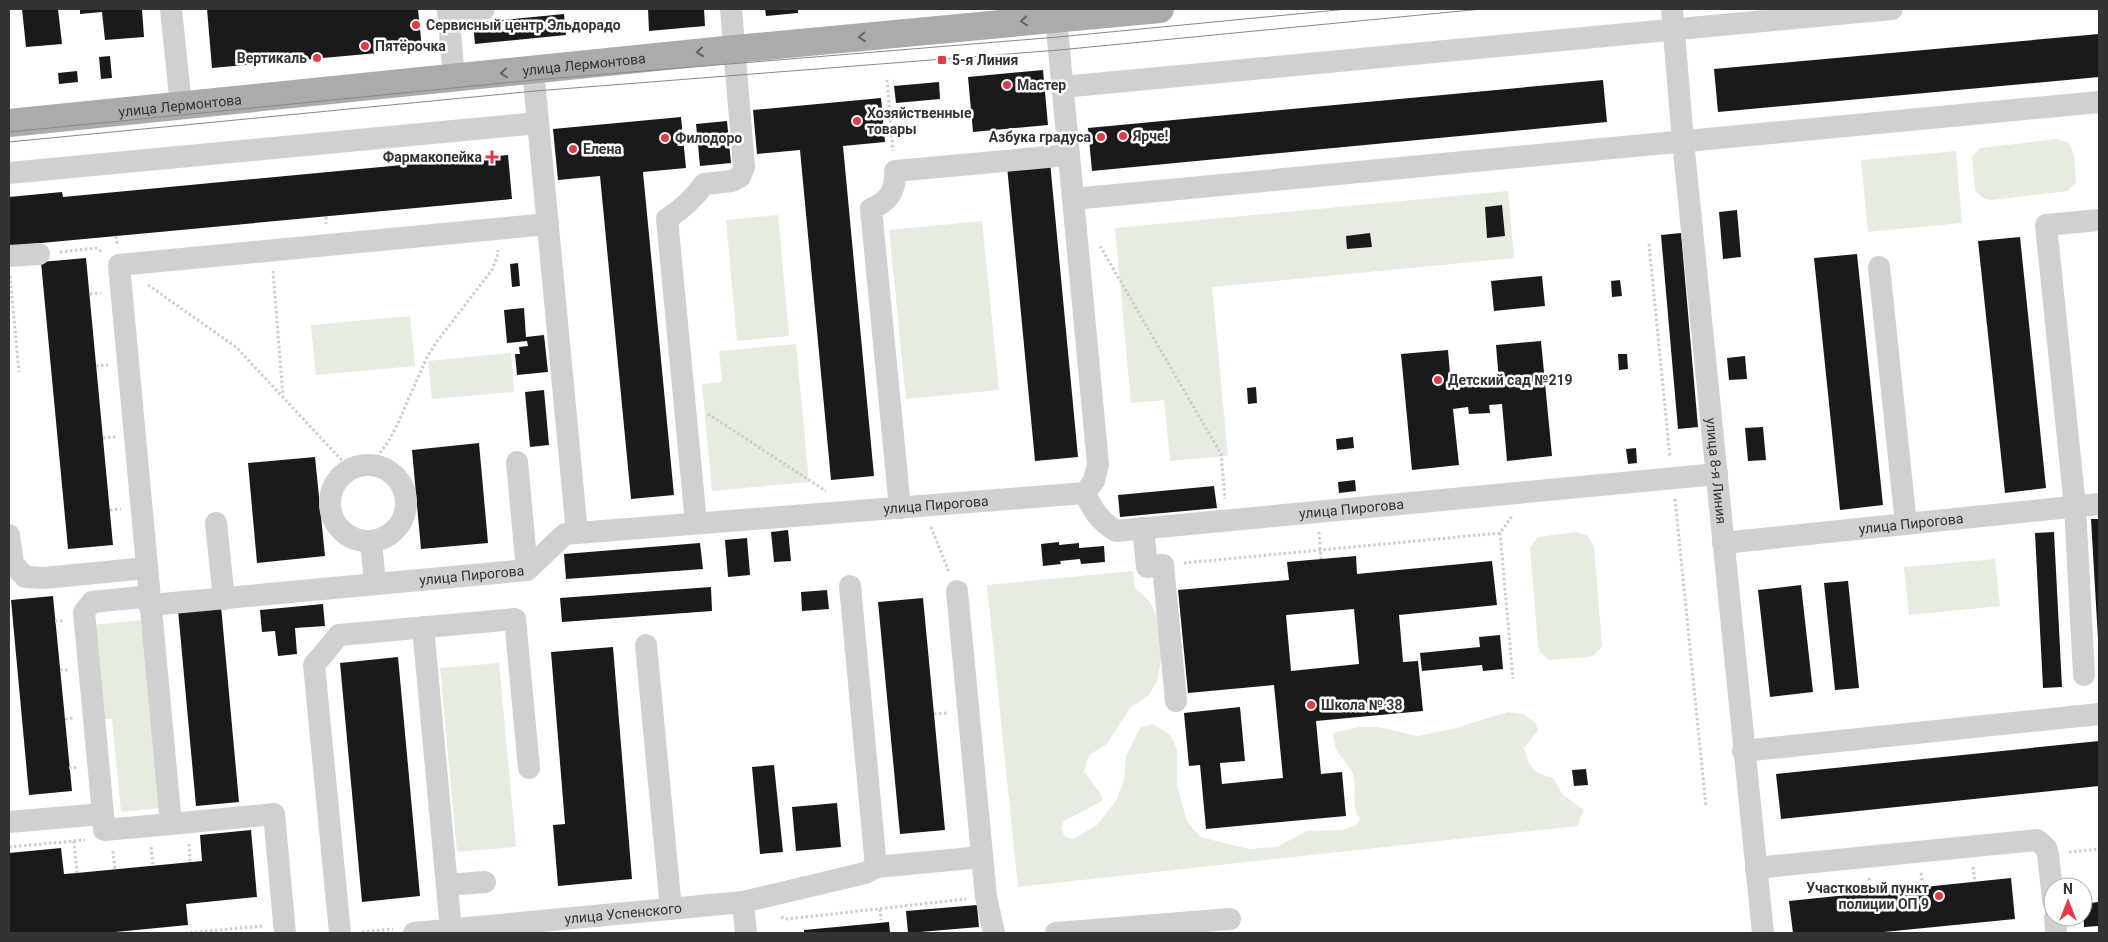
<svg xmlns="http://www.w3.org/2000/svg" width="2108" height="942" font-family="Roboto,sans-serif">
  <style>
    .green { fill: #e6ecdf }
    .building { fill: #1a1a1a; fill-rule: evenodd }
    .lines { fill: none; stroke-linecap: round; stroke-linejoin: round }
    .path { stroke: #cdcdcd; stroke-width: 3; stroke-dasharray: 2.5 2.5; stroke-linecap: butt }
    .minor { stroke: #d0d0d0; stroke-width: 22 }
    .major { stroke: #ababab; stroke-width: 28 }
    .tram { stroke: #888; stroke-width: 1 }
    .oneway { stroke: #636363 }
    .poi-dot { fill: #e63946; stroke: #fff; stroke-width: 2 }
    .labels { text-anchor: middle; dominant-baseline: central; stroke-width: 5; stroke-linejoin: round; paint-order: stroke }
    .poi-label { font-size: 14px; font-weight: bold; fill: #333; stroke: #fff; text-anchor: start }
    .street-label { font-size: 14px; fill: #333; stroke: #fff }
  </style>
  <rect width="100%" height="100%" fill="#fff"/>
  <!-- green -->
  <path class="green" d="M2057 139 2069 143 2074 154 2076 182 2068 191 1991 200 1985 199 1975 191 1972 157 1980 148Z
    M1956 151 1962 223 1868 232 1861 160Z
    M1508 191 1514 258 1212 287 1228 456 1170 461 1164 400 1131 403 1115 228Z
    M778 215 789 336 737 341 726 220Z
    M982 221 999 390 906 399 889 230Z
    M410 316 415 366 316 375 311 325Z
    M796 344 809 482 712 491 702 384 722 382 719 351Z
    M511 353 514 392 432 399 428 361Z
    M1577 532 1588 536 1594 547 1602 646 1594 655 1588 657 1549 660 1540 652 1538 646 1530 547 1538 537Z
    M1995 559 2000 606 1909 615 1904 567Z
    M1133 571 1135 588 1150 602 1161 624 1163 652 1157 681 1149 695 1130 708 1107 744 1089 755 1084 772 1101 794 1102 801 1064 821 1061 828 1065 837 1073 839 1096 826 1116 801 1124 780 1126 756 1140 728 1153 724 1170 735 1177 749V786L1187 821 1200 837 1249 849 1277 847 1307 831 1343 830 1356 825 1360 819C1349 804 1359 786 1352 772 1343 754 1335 758 1333 733L1359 727H1379L1417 736 1452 729 1508 712 1523 714 1535 722 1538 730 1524 748C1529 767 1533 773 1553 778L1563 795 1584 810 1577 826 1018 887 987 585Z
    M142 620 160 808 121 812 112 719H101L92 625Z
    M499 663 516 847 457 852 440 668Z"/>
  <!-- building -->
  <path class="building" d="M22 9H58L62 44 26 47Z
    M80 9H142L144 37 105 40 102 12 80 14Z
    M207 9H418L422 49 212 68Z
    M648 9H704L705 26 649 31Z
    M765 9H798V13L766 16Z
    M564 14 566 35 475 44 473 23Z
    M2099 34V77L1718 112 1714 69Z
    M110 56 112 78 101 79 99 57Z
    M1043 70 1048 125 973 132 968 77Z
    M77 71 78 82 59 84 58 73Z
    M1603 80 1607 122 1092 171 1088 128Z
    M939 82 940 99 896 103 894 86Z
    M881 98 885 142 843 146 874 476 831 480 800 150 757 154 753 110Z
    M681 117 686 168 643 172 674 495 631 499 600 176 558 180 553 129Z
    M727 121 731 163 700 166 696 124Z
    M508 155 512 199 9 246V197L62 192 63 197Z
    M1050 162 1078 457 1035 461 1007 166Z
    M1502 205 1505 236 1487 238 1485 207Z
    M1737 210 1741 257 1723 259 1719 212Z
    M1370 233 1372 247 1347 249 1346 236Z
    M1681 233 1698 427 1678 429 1661 235Z
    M2020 237 2046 488 2005 493 1978 241Z
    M1857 254 1883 505 1840 510 1814 258Z
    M86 258 113 545 68 549 41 262Z
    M518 263 520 286 512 287 510 264Z
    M1542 276 1545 306 1494 311 1491 281Z
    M1620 280 1622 296 1612 297 1611 281Z
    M524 308 526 337 544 335 548 372 517 375 515 354H520L519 347 528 346 527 341 507 343 504 310Z
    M1541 341 1552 456 1507 461 1502 404 1489 405 1490 413 1469 414 1468 407 1453 409 1459 465 1412 470 1401 354 1448 350 1451 386 1499 381 1496 345Z
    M1618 354H1627L1628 369 1619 370Z
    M1745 356 1747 379 1729 380 1727 358Z
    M1256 387 1257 403 1248 404 1247 388Z
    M544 390 549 445 530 447 525 392Z
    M1763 427 1766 460 1748 461 1745 428Z
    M1353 437 1354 448 1337 450 1336 439Z
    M479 443 488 543 421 549 412 450Z
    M1636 448 1637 463 1628 464 1626 449Z
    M315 457 325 556 257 563 248 463Z
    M1355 480 1356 491 1339 493 1338 482Z
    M1214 486 1217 508 1120 517 1118 495Z
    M2091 519H2099V639H2098Z
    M788 530 791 561 774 562 771 532Z
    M2054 532 2062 687 2043 688 2035 533Z
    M747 538 750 575 728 577 725 540Z
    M1059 542V545L1079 543V548L1104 546 1105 562 1081 564 1080 559 1060 561 1061 564 1043 566 1041 544Z
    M700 543 703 569 566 579 564 554Z
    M1356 556 1357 574 1492 561 1497 605 1399 615 1403 662 1418 661 1423 711 1316 721 1321 774 1342 772 1346 816 1206 829 1200 765 1189 766 1184 713 1240 707 1245 761 1220 763 1222 784 1283 778 1274 685 1188 693 1178 590 1289 580 1287 562ZM1354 609 1359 664 1291 671 1286 615Z
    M1848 581 1859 688 1835 690 1824 583Z
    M1801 585 1813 692 1770 697 1758 590Z
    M711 587 712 611 562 622 560 598Z
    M827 590 829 609 802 611 801 592Z
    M53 596 72 791 29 795 11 600Z
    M923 598 945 830 900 834 878 602Z
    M323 604 325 626 295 628 297 654 278 656 275 631 262 632 260 610Z
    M221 606 239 802 196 806 178 610Z
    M1500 635 1503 669 1483 671 1482 665 1422 671 1420 653 1480 647 1479 637Z
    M613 647 632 879 558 886 553 825 565 824 551 652Z
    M398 657 420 896 362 902 340 663Z
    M2099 741V786L1781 819 1776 774Z
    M774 765 783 852 760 854 752 767Z
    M1586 769 1588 785 1574 786 1572 770Z
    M837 803 841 847 796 851 792 807Z
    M251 830 257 897 186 904 188 925 105 933H9V853L61 848 64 874 77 873 202 861 200 835Z
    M2011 878 2015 919 1874 933H1793L1789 901Z
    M2098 902 2099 926 2084 927 2083 904Z
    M977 905 979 927 908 933 906 911Z
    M889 922 890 933H804V930Z"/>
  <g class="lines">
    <!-- path -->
    <path class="path" d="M887 80 893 151
      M326 217V224
      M116 236 117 244
      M1649 244 1670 458
      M1100 246 1221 454 1225 499
      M60 252 96 248 102 252
      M273 271 283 397
      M10 276 19 372
      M148 285 236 347 350 469
      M90 294 101 293
      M96 366 108 365
      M708 414 826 491
      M103 438 115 437
      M371 465 388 442 397 425 427 357 438 340 492 270 497 257 498 250
      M1675 499 1706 807
      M407 500 416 499
      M320 507 330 506
      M110 510 121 509
      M931 527 949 572
      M1319 532 1321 559
      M1500 533 1513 679
      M1184 563 1500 533 1512 516
      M55 621H64
      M60 670H69
      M934 714 948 713
      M65 719 73 718
      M69 768 78 767
      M74 841 77 873
      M189 844 190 862
      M9 847 85 840
      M151 847 153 866
      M113 851 115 870
      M2069 852 2099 849
      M1973 867 1975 882
      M1921 873 1923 887
      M1869 878 1871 892
      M1817 883 1819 897
      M880 909 881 920
      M781 917 787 919 966 899
      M362 932 393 929
      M185 933 263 926"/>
    <!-- minor -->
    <g class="minor">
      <path d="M171 9 181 106"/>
      <path d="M448 9 454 78"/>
      <path d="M1052 9 1056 18 1098 464 1094 481 1085 493"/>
      <path id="s1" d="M1672 9 1683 141 1763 933"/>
      <path d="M448 12 484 9"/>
      <path d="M533 69 577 533"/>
      <path d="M1062 87 1892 9"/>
      <path d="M9 173 538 123"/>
      <path d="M1073 199 2099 102"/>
      <path d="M9 256 39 254"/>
      <path d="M1879 267 1906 524"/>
      <path d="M517 462 527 570"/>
      <circle cx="368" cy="503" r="38"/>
      <path d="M900 508 871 209C889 201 896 191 895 171L1069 155"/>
      <path d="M216 523 224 599"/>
      <path d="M696 523 667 219C682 209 694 199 704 184L732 181 740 177 744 167 731 9"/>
      <path d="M1143 528 1147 567 1163 565 1176 701"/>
      <path d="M9 535 13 564 25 577 44 578 147 568"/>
      <path d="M371 541 375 584"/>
      <path id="s2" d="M1723 543 2099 504"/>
      <path d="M850 586 876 867 982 857"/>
      <path d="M957 591 986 897 994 933"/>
      <path id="s3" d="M151 605 527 570 565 534 577 533 1085 493C1092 510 1100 521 1116 531L1717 474"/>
      <path d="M423 627 451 930"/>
      <path d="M646 645 671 909"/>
      <path d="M2084 675 2075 507 2046 225 2099 220"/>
      <path d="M1743 751 2099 714"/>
      <path d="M103 814 84 612 92 602 141 597 151 605"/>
      <path d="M9 822 103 814 104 830 171 824"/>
      <path d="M1756 868 2037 840 2046 848 2048 854 2053 900"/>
      <path d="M447 885 485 882"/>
      <path d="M743 902 746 933"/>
      <path d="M2055 917 2056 933"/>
      <path d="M285 933 274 814 171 824 119 265 548 224"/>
      <path d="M340 933 314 665 339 635 515 619 529 768"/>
      <path id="s4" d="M414 933 743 902 865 873 876 867"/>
      <path d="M1056 933 1230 919"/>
    </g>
    <!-- major -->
    <path class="major" id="s5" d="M9 123 735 49 1160 9"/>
    <!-- tram -->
    <path class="tram" d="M9 132 534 80 1058 37 1348 9
      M9 142 535 91 1059 50 1482 9"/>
  </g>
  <!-- one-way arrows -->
  <defs><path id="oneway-chevron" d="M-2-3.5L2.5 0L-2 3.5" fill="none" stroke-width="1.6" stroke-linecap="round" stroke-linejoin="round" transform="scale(1.25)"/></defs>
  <g class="oneway">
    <use href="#oneway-chevron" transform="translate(1024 21) rotate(175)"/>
    <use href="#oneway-chevron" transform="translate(862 37) rotate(175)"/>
    <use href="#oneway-chevron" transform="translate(700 52) rotate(174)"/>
    <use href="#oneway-chevron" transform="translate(504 73) rotate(174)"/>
  </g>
  <!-- markers -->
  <g class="poi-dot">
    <circle cx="416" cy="25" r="5"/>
    <circle cx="365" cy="46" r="5"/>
    <circle cx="317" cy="58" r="5"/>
    <rect x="937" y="55" width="10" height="10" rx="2.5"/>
    <circle cx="1007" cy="85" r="5"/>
    <circle cx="857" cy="121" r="5"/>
    <circle cx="1123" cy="136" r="5"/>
    <circle cx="1101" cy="137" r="5"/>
    <circle cx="665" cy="138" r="5"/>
    <circle cx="573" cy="149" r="5"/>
    <path d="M489.5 149.5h5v5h5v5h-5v5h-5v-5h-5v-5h5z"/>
    <circle cx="1438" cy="380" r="5"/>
    <circle cx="1311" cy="705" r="5"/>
    <circle cx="1939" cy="896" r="5"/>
  </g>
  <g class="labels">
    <!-- poi labels -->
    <g class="poi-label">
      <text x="426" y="25">Сервисный центр Эльдорадо</text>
      <text x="375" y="46">Пятёрочка</text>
      <text x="307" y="58" text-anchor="end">Вертикаль</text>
      <text x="952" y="60">5-я Линия</text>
      <text x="1017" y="85">Мастер</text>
      <text x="867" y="113">Хозяйственные<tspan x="867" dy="16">товары</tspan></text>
      <text x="1133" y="136">Ярче!</text>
      <text x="1091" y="137" text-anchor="end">Азбука градуса</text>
      <text x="675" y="138">Филодоро</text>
      <text x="583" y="149">Елена</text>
      <text x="482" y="157" text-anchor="end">Фармакопейка</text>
      <text x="1448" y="380">Детский сад №219</text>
      <text x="1321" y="705">Школа № 38</text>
      <text x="1929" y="888" text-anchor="end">Участковый пункт<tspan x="1929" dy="16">полиции ОП 9</tspan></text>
    </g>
    <!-- street labels -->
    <g class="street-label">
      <text stroke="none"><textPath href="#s5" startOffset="578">улица Лермонтова</textPath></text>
      <text stroke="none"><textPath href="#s5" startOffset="172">улица Лермонтова</textPath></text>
      <text stroke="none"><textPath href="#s1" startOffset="464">улица 8-я Линия</textPath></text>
      <text stroke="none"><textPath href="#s3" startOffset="802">улица Пирогова</textPath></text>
      <text stroke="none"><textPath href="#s3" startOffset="1238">улица Пирогова</textPath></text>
      <text stroke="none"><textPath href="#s2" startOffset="189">улица Пирогова</textPath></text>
      <text stroke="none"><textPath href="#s3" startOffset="322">улица Пирогова</textPath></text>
      <text stroke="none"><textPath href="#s4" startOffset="210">улица Успенского</textPath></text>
    </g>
  </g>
  <!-- border -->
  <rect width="2108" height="942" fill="none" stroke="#333333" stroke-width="20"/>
  <!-- north arrow -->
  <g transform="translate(2068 902)"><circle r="24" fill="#ffffff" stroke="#adadad"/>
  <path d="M0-4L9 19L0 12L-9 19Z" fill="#e63946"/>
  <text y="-8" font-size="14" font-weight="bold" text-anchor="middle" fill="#333333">N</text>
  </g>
</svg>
